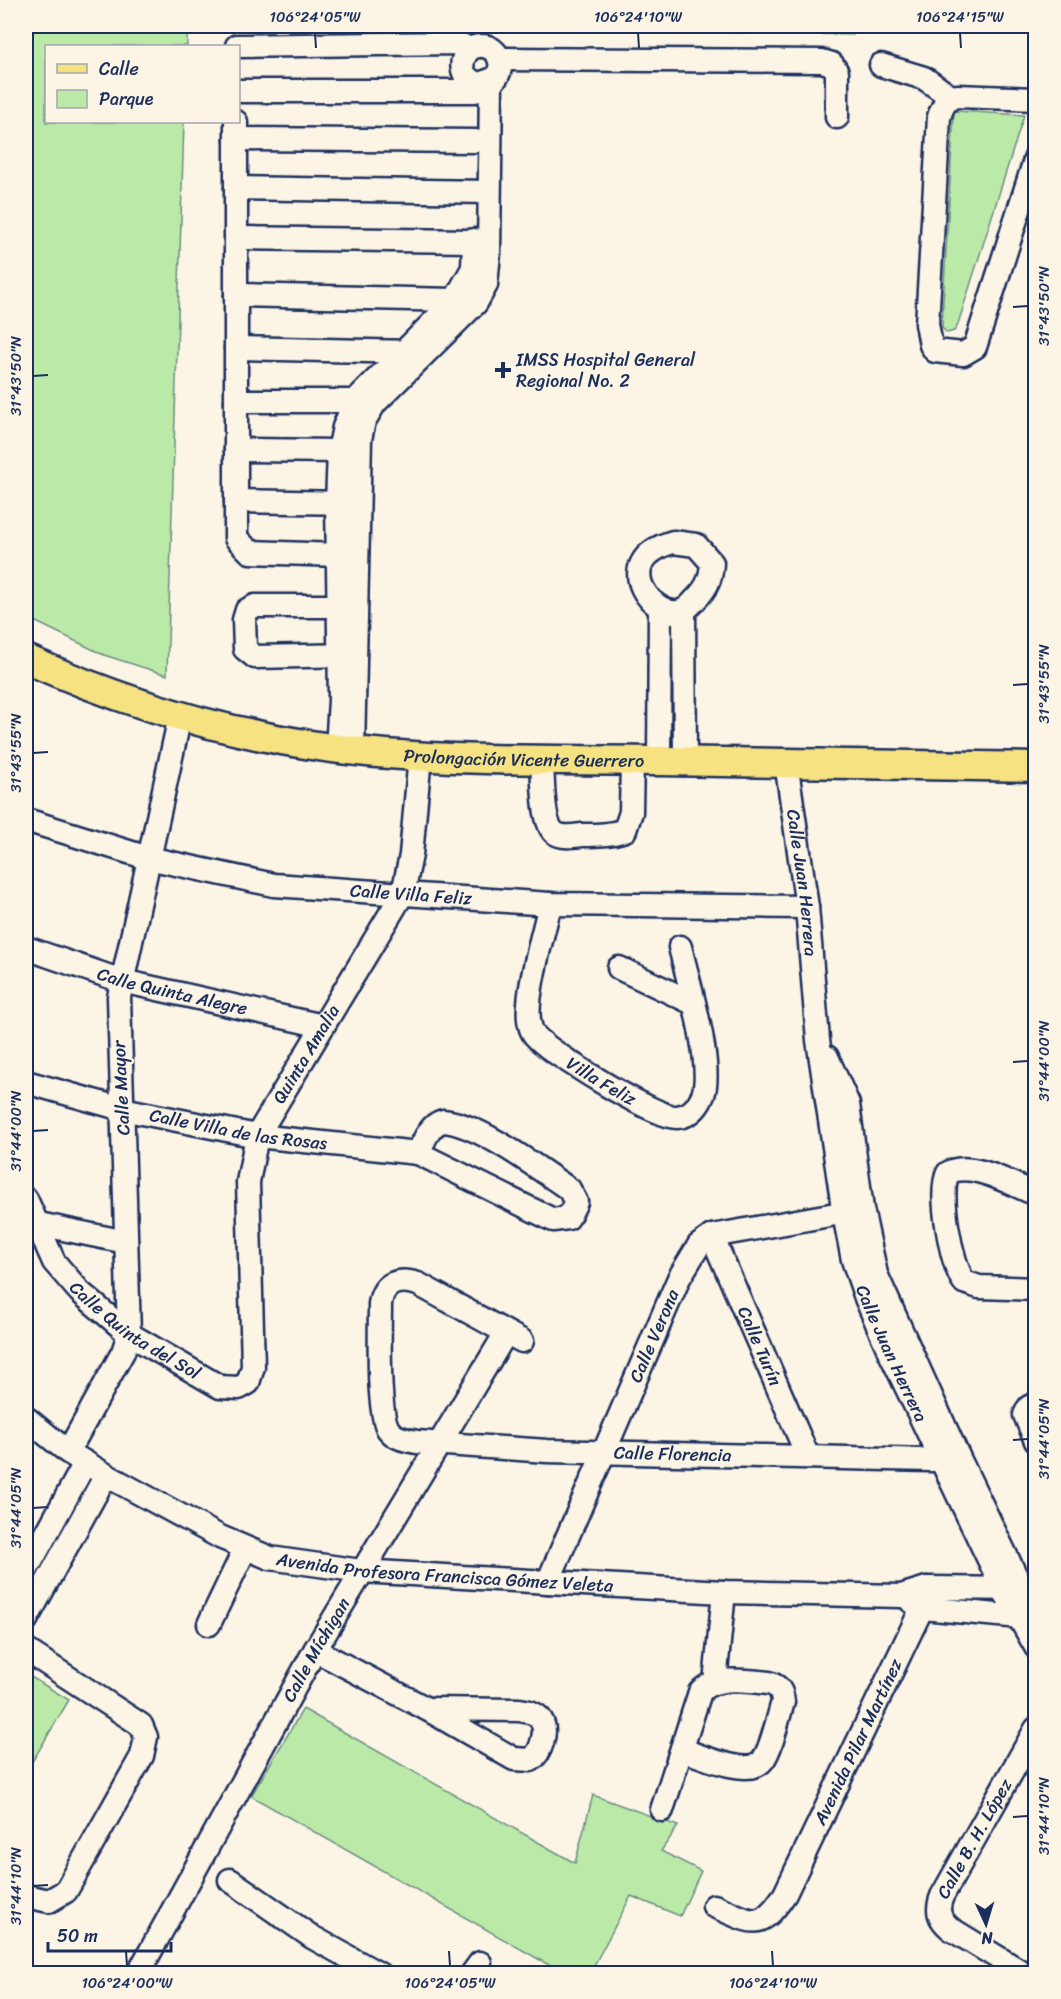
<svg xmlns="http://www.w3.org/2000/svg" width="1061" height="1999" font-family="Sriracha,sans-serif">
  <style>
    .green { fill: #bbeaa8; stroke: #6b8c83; stroke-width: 1.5 }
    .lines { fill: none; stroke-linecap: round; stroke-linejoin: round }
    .minor-casing { stroke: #1b2f5e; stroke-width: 27 }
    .major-casing { stroke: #1b2f5e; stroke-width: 33 }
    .minor { stroke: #fcf5e5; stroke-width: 22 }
    .major { stroke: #f7e281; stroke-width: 28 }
    .ticks { fill: none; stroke: #1b2f5e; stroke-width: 2 }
    .poi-dot { fill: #1b2f5e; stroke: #fcf5e5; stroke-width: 2 }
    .labels { text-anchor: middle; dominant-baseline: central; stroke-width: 5; stroke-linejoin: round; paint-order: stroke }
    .poi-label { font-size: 18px; fill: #1b2f5e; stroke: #fcf5e5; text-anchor: start }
    .street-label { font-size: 18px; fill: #1b2f5e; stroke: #fcf5e5 }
    .neatline { fill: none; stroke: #1b2f5e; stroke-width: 2 }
    .ticks-label { font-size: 15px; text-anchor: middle; fill: #1b2f5e }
  </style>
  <rect width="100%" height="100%" fill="#fcf5e5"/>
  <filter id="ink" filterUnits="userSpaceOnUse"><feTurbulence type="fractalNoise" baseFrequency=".0167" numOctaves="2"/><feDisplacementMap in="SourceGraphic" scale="12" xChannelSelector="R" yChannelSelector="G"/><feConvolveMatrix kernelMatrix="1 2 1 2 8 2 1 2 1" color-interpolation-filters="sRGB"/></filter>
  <g filter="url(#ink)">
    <!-- green -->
    <path class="green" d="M26 26H187V46H46V122H184L167 675 104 655 26 617Z
      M443 26H853V35Z
      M954 111 1024 115 957 327 954 331 947 333 942 328V320Z
      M26 1674 69 1700 26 1772Z
      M303 1709 575 1863 593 1795 678 1826 661 1851 701 1871 680 1916 631 1896 590 1973H563L251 1796Z"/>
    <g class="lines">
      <defs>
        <g id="minor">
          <path d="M237 46 458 43 470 49C490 38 509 59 496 78L479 84C461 79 457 62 470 49"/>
          <path d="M500 59 822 61 832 64 837 72V117"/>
          <path d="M881 65 924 78 951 97"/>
          <path d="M238 91H475"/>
          <path d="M1036 99 957 96C945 98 942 108 939 117L927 324 931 345 935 351 963 354 975 347 1036 157"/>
          <path d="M236 122V538L250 552 338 555"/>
          <path d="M236 139 475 141"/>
          <path d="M236 188 489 192"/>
          <path d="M237 238 474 241"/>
          <path d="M236 295 455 300"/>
          <path d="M236 348 412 352"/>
          <path d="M236 401H355"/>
          <path d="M236 450 339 451"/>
          <path d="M236 501 351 503"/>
          <path d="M673 542 696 545 712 563C711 580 706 589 695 600 692 603 688 608 684 610 658 624 604 562 673 542Z"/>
          <path d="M684 610 685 761"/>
          <path d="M353 655 255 657 245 649 244 620 247 610 255 606H354"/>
          <path d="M337 749 340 700 337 503 339 451 344 427 355 401 455 300 473 268 474 240"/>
          <path d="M353 750 360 439 364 421 375 403 476 303 486 285 489 253 491 82"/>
          <path d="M542 760C543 775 542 824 555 833 562 838 574 836 582 835 597 835 611 835 625 830L631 812 632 760"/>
          <path d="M659 761 660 609"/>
          <path id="s1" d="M786 762 807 907 818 1040 844 1214 853 1260 866 1298 890 1353 1002 1587 1036 1647"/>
          <path id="s2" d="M26 820 148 858 274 885 550 904 807 907"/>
          <path id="s3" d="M550 904C544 932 523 1000 530 1025 531 1032 537 1039 543 1043 561 1059 658 1119 677 1117 690 1116 698 1107 703 1095 714 1066 688 980 680 947"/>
          <path id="s4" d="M26 948 122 981 323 1026"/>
          <path d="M619 968 693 1003"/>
          <path d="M827 1057 848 1104 862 1209 876 1274 958 1456 1027 1599"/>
          <path id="s5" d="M26 1082 122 1109 257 1136 418 1153"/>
          <path d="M443 1121C478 1123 539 1169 569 1189L576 1202 568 1218 553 1220 418 1153C424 1141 429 1125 443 1121Z"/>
          <path d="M1036 1194C1012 1185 972 1160 948 1173 938 1193 951 1263 964 1282L979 1287 1036 1289"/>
          <path id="s6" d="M26 1199 54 1262 80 1292 129 1334 220 1387 239 1388 248 1383 253 1367 248 1182 257 1136 403 893 411 855 420 756"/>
          <path d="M34 1223 126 1242"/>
          <path id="s7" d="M712 1236 808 1457"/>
          <path id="s8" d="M522 1341 418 1284C399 1278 383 1282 380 1304 380 1329 377 1410 388 1429 394 1438 406 1440 417 1442L547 1451 931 1460 958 1456"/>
          <path d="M1036 1404 1029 1407 1025 1415 1036 1441"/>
          <path id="s9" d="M26 1418 68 1452 106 1475 220 1537 270 1558 361 1571 548 1582 724 1592 901 1596 927 1588 1036 1589"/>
          <path d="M68 1452 123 1352 129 1334 119 997 180 716"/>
          <path d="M26 1571 85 1463"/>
          <path id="s10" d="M548 1582 679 1278 699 1245 712 1236 858 1210"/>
          <path d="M911 1601 922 1608 1031 1618"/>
          <path d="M26 1620 106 1475"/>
          <path d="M209 1624 245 1549"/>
          <path d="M26 1650 141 1725 146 1737 142 1756 66 1891 49 1901 26 1896"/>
          <path d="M315 1650 427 1709"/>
          <path d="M715 1682 724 1592"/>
          <path d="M427 1709 519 1710C526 1711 536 1712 541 1720 548 1731 541 1753 531 1760L514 1759Z"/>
          <path d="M662 1810 700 1692C714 1675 748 1681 769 1683 779 1686 782 1691 783 1702 778 1717 772 1748 763 1760 750 1778 701 1756 683 1750"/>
          <path d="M230 1880 312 1937 379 1974"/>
          <path id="s11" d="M714 1906C753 1922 759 1933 785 1894L922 1608 927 1588"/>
          <path id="s12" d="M138 1974 315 1650 506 1333"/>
          <path d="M472 1974 480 1963"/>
          <path id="s13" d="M1025 1974 951 1929C939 1919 936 1911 942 1896L1036 1729"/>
        </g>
        <g id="major">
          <path id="s14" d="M26 659C116 699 213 730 311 745 425 763 544 759 660 761 785 762 910 765 1036 767"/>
        </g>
      </defs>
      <!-- minor casing -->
      <use href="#minor" class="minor-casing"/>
      <!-- major casing -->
      <use href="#major" class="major-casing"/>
      <!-- minor -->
      <use href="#minor" class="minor"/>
      <!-- major -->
      <use href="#major" class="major"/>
    </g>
  </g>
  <!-- ticks -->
  <path class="ticks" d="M315 33 316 48M638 33 639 48M960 33 961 48M1013 307 1028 306M33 376 48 375M1013 685 1028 684M33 753 48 752M1013 1062 1028 1061M33 1131 48 1130M1013 1440 1028 1439M33 1508 48 1507M1013 1817 1028 1816M33 1886 48 1885M126 1951 127 1966M449 1951 450 1966M772 1951 773 1966"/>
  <!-- markers -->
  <path class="poi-dot" d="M500 361h6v6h6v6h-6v6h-6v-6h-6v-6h6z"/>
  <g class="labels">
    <!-- poi labels -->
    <g class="poi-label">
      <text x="516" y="360">IMSS Hospital General<tspan x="516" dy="21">Regional No. 2</tspan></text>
    </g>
    <!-- street labels -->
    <g class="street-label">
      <text stroke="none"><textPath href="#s14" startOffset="512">Prolongación Vicente Guerrero</textPath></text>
      <text stroke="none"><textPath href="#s1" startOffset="122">Calle Juan Herrera</textPath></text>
      <text stroke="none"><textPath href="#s2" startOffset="394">Calle Villa Feliz</textPath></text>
      <text stroke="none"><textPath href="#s4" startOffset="153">Calle Quinta Alegre</textPath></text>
      <text stroke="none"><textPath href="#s6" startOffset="652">Quinta Amalia</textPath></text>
      <text stroke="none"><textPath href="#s3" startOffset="216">Villa Feliz</textPath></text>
      <text transform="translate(121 1088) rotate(-93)">Calle Mayor</text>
      <text stroke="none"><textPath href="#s5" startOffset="218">Calle Villa de las Rosas</textPath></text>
      <text stroke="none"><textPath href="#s6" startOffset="176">Calle Quinta del Sol</textPath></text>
      <text stroke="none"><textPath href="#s10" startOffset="268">Calle Verona</textPath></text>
      <text stroke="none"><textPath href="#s7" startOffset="120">Calle Turín</textPath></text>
      <text stroke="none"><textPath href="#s1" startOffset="604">Calle Juan Herrera</textPath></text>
      <text stroke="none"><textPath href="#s8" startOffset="584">Calle Florencia</textPath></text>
      <text stroke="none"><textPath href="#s9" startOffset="458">Avenida Profesora Francisca Gómez Veleta</textPath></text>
      <text stroke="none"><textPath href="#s12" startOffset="370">Calle Míchigan</textPath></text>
      <text stroke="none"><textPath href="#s11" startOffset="254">Avenida Pilar Martínez</textPath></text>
      <text stroke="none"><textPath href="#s13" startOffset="190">Calle B. H. López</textPath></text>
    </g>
  </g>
  <!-- margin -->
  <rect width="1061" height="1999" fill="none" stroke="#fcf5e5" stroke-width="66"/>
  <!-- legend -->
  <rect x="45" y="45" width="195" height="78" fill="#fcf5e5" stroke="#a2a6af" stroke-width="1.5"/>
  <rect x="57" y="64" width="30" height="9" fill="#f7e281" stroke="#a2a6af" stroke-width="1.5"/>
  <text x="99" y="75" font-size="18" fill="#1b2f5e">Calle</text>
  <rect x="57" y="90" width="30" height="18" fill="#bbeaa8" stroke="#a2a6af" stroke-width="1.5"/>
  <text x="99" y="105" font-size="18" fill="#1b2f5e">Parque</text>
  <!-- north arrow -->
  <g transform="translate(986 1924) rotate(176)" stroke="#fcf5e5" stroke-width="4.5" paint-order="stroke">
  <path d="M0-4.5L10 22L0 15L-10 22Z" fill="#1b2f5e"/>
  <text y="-9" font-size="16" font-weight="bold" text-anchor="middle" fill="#1b2f5e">N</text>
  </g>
  <!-- scale -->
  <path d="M48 1942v9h123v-9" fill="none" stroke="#1b2f5e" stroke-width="3"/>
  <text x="57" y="1942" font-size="18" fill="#1b2f5e" stroke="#fcf5e5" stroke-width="4.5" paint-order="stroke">50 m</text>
  <rect x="33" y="33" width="995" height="1933" class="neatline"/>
  <g class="ticks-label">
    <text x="315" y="22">106°24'05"W</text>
    <text x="638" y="22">106°24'10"W</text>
    <text x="960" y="22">106°24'15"W</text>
    <text transform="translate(1044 306) rotate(-90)" y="5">31°43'50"N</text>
    <text transform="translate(16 376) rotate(-90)" y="5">31°43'50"N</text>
    <text transform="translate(1044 684) rotate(-90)" y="5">31°43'55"N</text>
    <text transform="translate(16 753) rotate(-90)" y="5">31°43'55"N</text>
    <text transform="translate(1044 1061) rotate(-90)" y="5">31°44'00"N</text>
    <text transform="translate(16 1131) rotate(-90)" y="5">31°44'00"N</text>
    <text transform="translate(1044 1439) rotate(-90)" y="5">31°44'05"N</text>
    <text transform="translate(16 1508) rotate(-90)" y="5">31°44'05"N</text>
    <text transform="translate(1044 1816) rotate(-90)" y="5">31°44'10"N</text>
    <text transform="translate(16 1886) rotate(-90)" y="5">31°44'10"N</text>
    <text x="127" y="1988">106°24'00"W</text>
    <text x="450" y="1988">106°24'05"W</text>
    <text x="773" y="1988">106°24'10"W</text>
  </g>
</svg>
